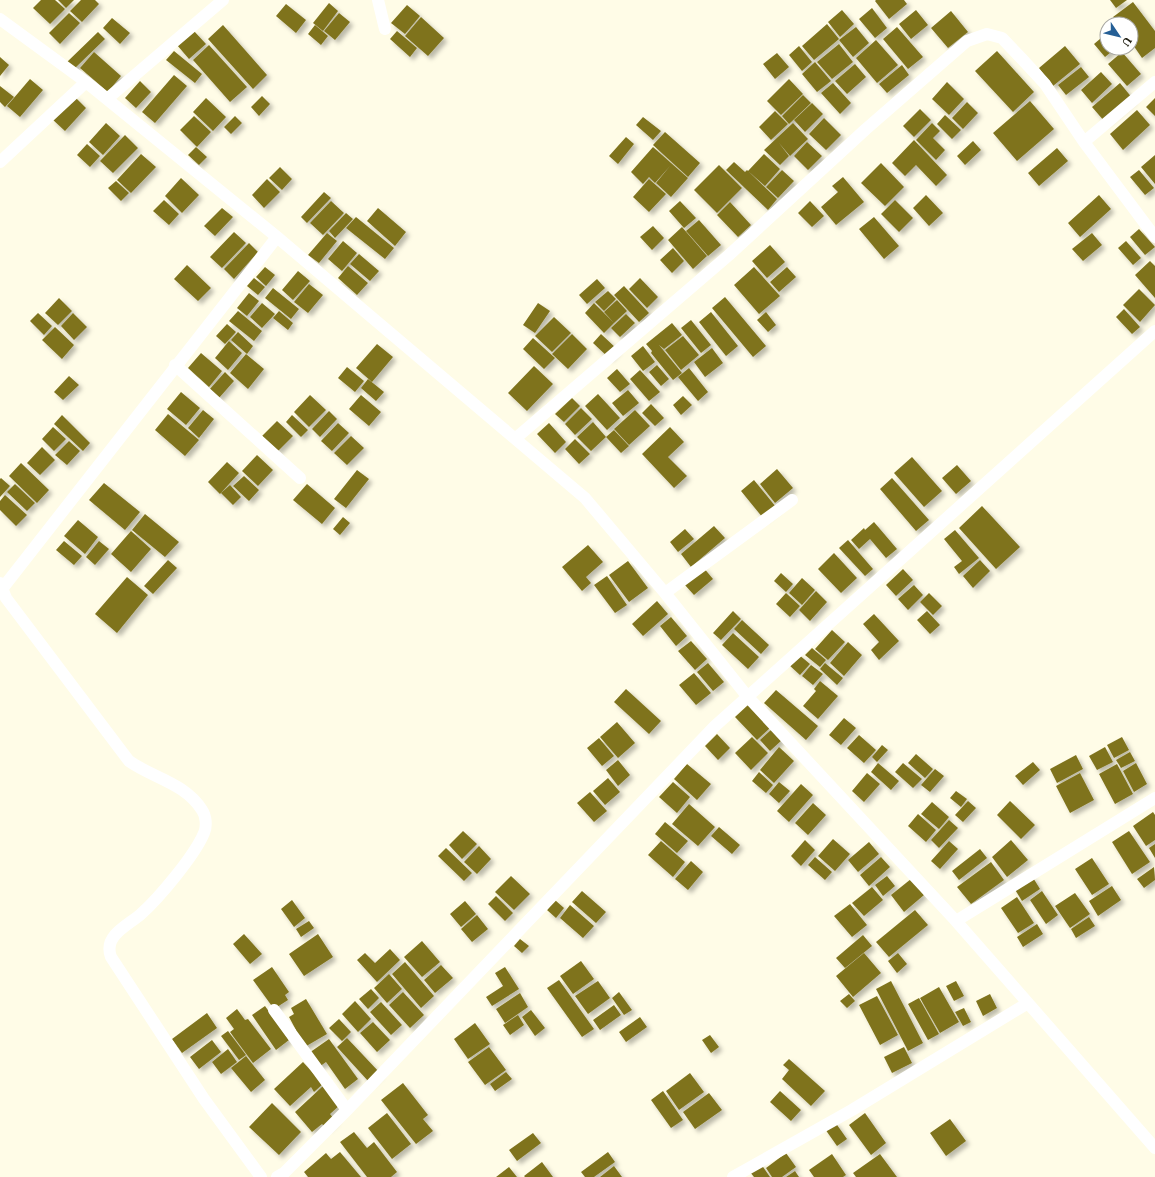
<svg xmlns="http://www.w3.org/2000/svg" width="1155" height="1177" font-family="'IBM Plex Serif',serif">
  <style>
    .building { fill: #7f731e; filter: url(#shadow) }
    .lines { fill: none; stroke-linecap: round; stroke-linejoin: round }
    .minor { stroke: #fff; stroke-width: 12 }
  </style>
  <defs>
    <filter id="shadow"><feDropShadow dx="3.5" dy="3.5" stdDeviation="2" flood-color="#0004"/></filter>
  </defs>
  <rect width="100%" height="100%" fill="#fffce7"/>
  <!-- building -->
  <path class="building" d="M41 0H55L65 9 50 24 33 8Z
    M58 0H74L66 8Z
    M81 0H95L99 4 82 22 70 11Z
    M876 0H904L907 4 889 19 875 1Z
    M1110 0H1127L1116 8Z
    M1133 2 1155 31V48L1142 58 1131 42V24H1118L1113 17Z
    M329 3 338 11 323 31 313 23Z
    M286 4 306 20 296 33 276 16Z
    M407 5 420 16 405 34 391 23Z
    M872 8 887 28 875 38 859 19Z
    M842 10 854 24 840 37 828 22Z
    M916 10 928 25 911 39 899 24Z
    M951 11 968 32 948 48 931 28Z
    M69 13 80 23 60 44 49 33Z
    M339 13 350 22 335 40 324 31Z
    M421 17 444 38 428 56 405 36Z
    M112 18 130 33 120 44 103 28Z
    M827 24 839 39 814 60 802 46Z
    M223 25 267 75 253 89 208 39Z
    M315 25 328 36 321 45 308 34Z
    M856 27 869 43 853 57 839 40Z
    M897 27 923 57 908 69 883 39Z
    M194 31 206 44 189 59 177 45Z
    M397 31 417 48 410 57 390 39Z
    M98 32 105 39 74 69 67 62Z
    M1107 33V48H1116L1105 57 1094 44Z
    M876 40 898 65 877 83 856 58Z
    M839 44 853 62 832 79 817 62Z
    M209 45 247 87 230 102 193 60Z
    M799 46 812 62 802 71 789 55Z
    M1065 46 1080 64 1053 86 1039 68Z
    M174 51 202 74 195 83 166 60Z
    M997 51 1034 92 1013 112 975 71Z
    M94 52 121 76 108 92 80 68Z
    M1122 52 1141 74 1127 86 1108 64Z
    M777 53 789 67 775 79 763 64Z
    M0 57 9 65 0 76Z
    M815 62 831 81 817 92 802 74Z
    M855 64 866 77 847 94 835 81Z
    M902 65 909 75 887 93 879 84Z
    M1081 67 1089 77 1066 95 1058 85Z
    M1101 72 1112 84 1092 103 1081 90Z
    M174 75 187 86 155 123 142 112Z
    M30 79 43 90 20 117 7 106Z
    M789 79 803 94 781 115 767 101Z
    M140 81 151 92 136 108 125 98Z
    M947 82 964 99 949 115 932 99Z
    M833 83 851 103 840 114 821 93Z
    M1120 83 1133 99 1105 122 1092 107Z
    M0 86 14 97 5 107 0 102Z
    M803 95 811 103 789 124 782 116Z
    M74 96 86 108 65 131 52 119Z
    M262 96 270 104 259 116 251 107Z
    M206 98 226 117 213 131 193 112Z
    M1155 98V116L1146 107Z
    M1030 101 1054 129 1017 161 993 133Z
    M967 102 978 113 963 129 952 118Z
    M812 103 823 114 805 132 794 120Z
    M920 109 931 120 914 137 903 126Z
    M1137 110 1150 125 1123 150 1110 134Z
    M775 111 788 124 771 140 759 127Z
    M945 115 961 130 952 139 937 124Z
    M194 116 211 132 197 147 180 130Z
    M235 116 242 123 231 134 224 127Z
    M643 117 661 131 653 140 636 125Z
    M824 118 841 135 826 150 809 134Z
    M106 123 120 136 103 155 89 142Z
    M793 123 808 139 790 156 779 143 789 156 780 165 764 150Z
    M932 123 940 131 933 138 945 150 936 160 916 140Z
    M665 132 700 163 688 177 653 145Z
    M125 135 138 148 113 173 100 161Z
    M626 137 634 144 618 164 609 156Z
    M914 140 947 175 936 186 916 165 905 176 892 163Z
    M973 141 981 150 965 165 957 156Z
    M807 142 822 156 808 170 794 156Z
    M87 144 100 156 90 167 77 155Z
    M196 147 207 157 199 165 188 155Z
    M653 147 688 178 671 197 656 183 670 166 655 183 649 177 643 184 631 172Z
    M1057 148 1068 161 1039 186 1028 173Z
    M141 154 156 167 131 193 117 180Z
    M764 154 780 169 765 186 748 171Z
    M1155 155V184L1141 167Z
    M734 162 745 172 747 170 777 199 768 210 726 170Z
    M881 163 904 187 885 206 861 183Z
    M719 165 742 188 717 213 694 190Z
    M280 167 292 179 282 190 269 178Z
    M782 170 794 181 778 198 766 187Z
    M1139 170 1154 188 1145 195 1130 177Z
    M843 177 864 202 836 225 821 207 838 192 832 186Z
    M181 178 199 195 182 213 165 196Z
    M267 179 280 192 264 208 252 195Z
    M649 179 666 194 649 212 633 197Z
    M116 181 129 193 121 201 108 188Z
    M324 192 331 198 307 223 301 217Z
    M926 195 943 213 929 226 913 208Z
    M1099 195 1111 209 1080 237 1068 223Z
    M164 200 179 214 169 225 153 211Z
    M895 200 913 218 899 232 881 214Z
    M331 201 344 213 323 235 310 223Z
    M680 201 696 218 684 228 669 211Z
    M810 201 824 216 812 227 798 213Z
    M730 202 751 225 738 237 717 215Z
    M222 208 233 217 215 236 204 226Z
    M378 208 406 232 395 246 367 221Z
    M346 213 353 219 335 238 329 231Z
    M356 217 394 248 385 259 346 228Z
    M874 217 899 246 884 259 859 229Z
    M699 220 721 245 708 256 686 231Z
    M653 226 664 238 652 250 640 237Z
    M682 227 707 256 693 269 668 240Z
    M1139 229 1155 247 1145 255 1130 237Z
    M234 232 246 243 222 268 210 257Z
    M327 233 337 241 319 263 308 255Z
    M1092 233 1102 245 1083 261 1072 249Z
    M343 241 357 253 342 271 328 259Z
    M1126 241 1141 258 1133 265 1118 248Z
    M249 243 258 252 234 279 224 269Z
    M770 245 785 262 767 278 752 261Z
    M673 248 684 261 672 273 660 260Z
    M359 254 379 271 370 281 350 264Z
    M1150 261 1155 266V298L1135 275Z
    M187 265 211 288 198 301 174 279Z
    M348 266 368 283 357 295 338 278Z
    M265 267 275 275 266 286 256 277Z
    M754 267 780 296 759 314 734 285Z
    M787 267 796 277 779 292 770 282Z
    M298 271 310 281 293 300 282 290Z
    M254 278 265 287 258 295 247 286Z
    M640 278 658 297 647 308 629 289Z
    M597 279 605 288 587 304 579 295Z
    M309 284 323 295 308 313 294 302Z
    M624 286 649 313 639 322 614 295Z
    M273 288 299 309 291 319 265 298Z
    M1139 289 1155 305 1140 322 1123 305Z
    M608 291 616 299 604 311 595 302Z
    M249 293 259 301 247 316 237 308Z
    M725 297 766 346 753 357 712 308Z
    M59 298 72 311 58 325 45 313Z
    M617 300 627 311 614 323 604 312Z
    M262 303 275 314 262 328 250 317Z
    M538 303 550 311 535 333 523 325Z
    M594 303 614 323 604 333 585 313Z
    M1124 309 1140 327 1132 334 1116 317Z
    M238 311 262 331 254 341 229 321Z
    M279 311 293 323 288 330 273 318Z
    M711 312 738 346 726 356 699 322Z
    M766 312 776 325 768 332 757 320Z
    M38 313 52 326 44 335 30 321Z
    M73 313 87 327 74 340 61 326Z
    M626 314 635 323 620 337 611 328Z
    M554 317 571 333 552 352 535 336Z
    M691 320 711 345 701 353 681 328Z
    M672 323 682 335 664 349 659 345 682 373 673 380 651 353 652 351 646 344Z
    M227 324 236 332 225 344 216 336Z
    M55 327 74 345 62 359 42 340Z
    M238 332 253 346 247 354 231 340Z
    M572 334 587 349 568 369 552 354Z
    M601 334 617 349 609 358 593 343Z
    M683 336 699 355 681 370 665 350Z
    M533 338 555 358 544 369 523 349Z
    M229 341 242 353 228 370 215 358Z
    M377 344 393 357 372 382 356 368Z
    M643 346 655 362 643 371 631 356Z
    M712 348 723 363 705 377 694 362Z
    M201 353 222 371 209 387 188 368Z
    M246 354 264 369 248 389 230 373Z
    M657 365 669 379 661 386 649 372Z
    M534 366 553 384 527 411 508 393Z
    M347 367 364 381 355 392 338 378Z
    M689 368 708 392 698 401 678 377Z
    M617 369 630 384 620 392 607 378Z
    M640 370 660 392 649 401 630 379Z
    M225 372 234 381 219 398 209 390Z
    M69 376 79 385 63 400 54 392Z
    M368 379 384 392 376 401 361 388Z
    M628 390 639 403 623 416 612 403Z
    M181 392 200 408 186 425 167 409Z
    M598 394 620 418 607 430 585 406Z
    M310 395 326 410 309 427 294 412Z
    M361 395 381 412 369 426 349 409Z
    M683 396 692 405 681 415 673 405Z
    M572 398 580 406 564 422 555 414Z
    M651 404 664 418 655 426 642 413Z
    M581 408 592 419 575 435 565 424Z
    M203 410 214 419 199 438 188 428Z
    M635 410 650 426 629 445 614 429Z
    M329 411 337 419 320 437 312 429Z
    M168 414 199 440 185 456 155 430Z
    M62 415 90 443 83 451 54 424Z
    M292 415 308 430 301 437 286 422Z
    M277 421 293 436 278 451 262 436Z
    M593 422 606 437 591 451 577 437Z
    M338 423 349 433 332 451 321 441Z
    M549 423 566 442 555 453 537 434Z
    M53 427 66 439 54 451 42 439Z
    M670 427 684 442 668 457 687 476 674 488 642 454Z
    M614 430 629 446 621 453 606 437Z
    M351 436 364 448 347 465 334 453Z
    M575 439 590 454 579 464 565 449Z
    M69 441 80 451 67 465 55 455Z
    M42 447 55 460 40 475 27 463Z
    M257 455 273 470 258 486 242 471Z
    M912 457 942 491 924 507 894 473Z
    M227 462 239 473 220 494 208 482Z
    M21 463 49 490 37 503 9 476Z
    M957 465 971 481 956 494 942 478Z
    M777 469 793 488 775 503 760 484Z
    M357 470 369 479 346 508 334 499Z
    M244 476 259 490 249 501 233 486Z
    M1 478 10 486 0 497V479Z
    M892 478 929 520 916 531 880 489Z
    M754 480 776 507 763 518 741 491Z
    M104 483 140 512 125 530 89 500Z
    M15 484 35 503 27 511 7 492Z
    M307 484 335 508 322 524 293 500Z
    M230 485 241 497 233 505 221 493Z
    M5 495 27 515 16 526 0 510V501Z
    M982 506 1020 547 996 569 959 528Z
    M145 514 179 542 165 557 132 530Z
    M343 517 350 523 340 535 333 529Z
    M78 520 98 537 85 554 64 536Z
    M874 522 897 549 886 558 870 539 859 549 851 540 864 528 865 530Z
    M714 526 725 538 691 567 681 554Z
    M685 529 694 539 678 552 670 542Z
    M955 530 979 558 959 574 954 567 962 561 944 539Z
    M131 531 151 549 131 572 111 554Z
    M848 540 873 569 865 576 839 548Z
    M64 541 82 556 74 565 56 550Z
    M99 541 109 549 95 565 86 557Z
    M588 545 603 562 586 577 591 583 582 591 562 567Z
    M834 553 857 578 841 593 818 569Z
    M168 560 177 568 153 594 144 586Z
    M980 560 990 571 973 588 963 576Z
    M628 561 648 588 629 602 609 575Z
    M703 567 713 579 694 595 684 584Z
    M903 569 913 580 896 596 886 585Z
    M781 573 793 584 786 592 774 581Z
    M607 576 627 605 615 613 594 585Z
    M127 577 148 595 117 633 95 614Z
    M802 578 815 590 802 605 789 593Z
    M914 585 923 595 908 610 898 599Z
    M816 591 827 602 810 621 799 610Z
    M786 593 800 606 790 617 776 604Z
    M929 593 942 606 933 615 920 602Z
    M657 601 668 614 643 636 632 624Z
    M733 611 741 619 721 640 713 633Z
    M927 611 940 625 930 634 917 620Z
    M874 614 899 641 879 660 871 650 879 642 863 624Z
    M671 617 687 636 676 646 660 626Z
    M742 620 769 645 761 654 734 629Z
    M832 630 845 642 828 660 815 649Z
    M733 633 759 657 748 669 722 645Z
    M691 641 707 659 695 670 678 651Z
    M848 642 862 655 844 676 830 663Z
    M812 648 826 660 820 667 805 655Z
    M798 654 810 664 800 675 789 665Z
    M708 663 724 682 713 691 697 672Z
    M825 663 843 678 837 685 820 669Z
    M811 665 823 674 813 685 802 676Z
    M694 673 711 693 696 705 679 685Z
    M820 681 838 696 818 719 803 706 816 691 814 689Z
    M626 689 661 721 649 734 614 702Z
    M776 690 818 726 806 740 764 703Z
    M748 705 770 728 757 740 735 717Z
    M844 718 856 728 841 745 829 735Z
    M617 722 635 743 618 758 600 737Z
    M772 729 782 740 770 751 760 740Z
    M717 734 730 748 718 760 705 746Z
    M859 735 876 750 864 763 847 748Z
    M752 737 768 753 751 770 735 753Z
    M1122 737 1129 750 1114 758 1107 745Z
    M599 738 614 756 602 766 587 748Z
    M882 745 888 750 877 762 872 757Z
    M779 747 794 761 774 783 760 770Z
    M1105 747 1113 762 1097 770 1089 756Z
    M1130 752 1135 761 1121 768 1116 760Z
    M916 754 933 769 925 778 908 763Z
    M1076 755 1083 769 1057 783 1050 769Z
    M618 760 630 775 618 786 606 770Z
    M1033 762 1040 770 1023 785 1015 776Z
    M878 763 899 781 891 790 871 772Z
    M903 763 922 779 913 788 895 772Z
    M1136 763 1147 784 1134 792 1123 771Z
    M687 764 711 784 697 800 674 779Z
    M1117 764 1133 794 1115 804 1099 774Z
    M935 769 944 776 930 792 921 785Z
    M759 772 773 785 766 793 752 781Z
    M867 773 880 784 864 802 852 791Z
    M1080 773 1094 800 1070 813 1056 786Z
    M608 778 620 792 605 805 593 791Z
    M673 782 690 797 677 813 659 797Z
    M779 782 790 791 779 803 769 794Z
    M801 784 813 795 789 822 777 811Z
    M956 791 967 799 961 807 950 798Z
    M590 792 607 811 594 822 577 803Z
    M968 801 976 808 963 822 955 815Z
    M1010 801 1035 825 1021 839 997 815Z
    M932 802 949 817 939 829 921 814Z
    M813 803 826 815 808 835 795 823Z
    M689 804 715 827 698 846 672 824Z
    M1153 812 1155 815V840L1146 846 1133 826Z
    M918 814 936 830 926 842 908 826Z
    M949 820 958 828 939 848 931 840Z
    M665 822 688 841 677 853 655 834Z
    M719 827 740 845 732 854 711 836Z
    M463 831 477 844 462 859 449 845Z
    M1129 831 1150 862 1132 874 1112 842Z
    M833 839 850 854 835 871 818 856Z
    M805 840 815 850 801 866 791 856Z
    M1011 840 1028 860 1007 877 992 857Z
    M661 841 685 862 673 877 648 855Z
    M949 841 958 849 940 869 931 861Z
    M869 842 879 854 858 872 848 860Z
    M1155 844V858L1149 848Z
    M479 846 491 859 477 874 464 862Z
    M446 848 472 873 464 881 438 856Z
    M980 849 987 858 959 880 952 871Z
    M815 857 832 872 825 880 808 865Z
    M881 857 890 867 869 886 860 875Z
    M1092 858 1109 884 1092 895 1075 869Z
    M691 861 703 872 688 890 675 879Z
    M991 862 1004 880 971 904 957 887Z
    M1154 867 1155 880 1144 888 1137 879Z
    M511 876 530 894 514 910 495 892Z
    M887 876 895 886 883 896 875 885Z
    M1032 876 1040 889 1022 901 1014 888Z
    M911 879 924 895 904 912 891 895Z
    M1112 886 1121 900 1098 916 1089 901Z
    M872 887 883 900 864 916 852 903Z
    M582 891 606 912 596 923 572 902Z
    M1042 891 1058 915 1046 924 1030 900Z
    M1075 893 1090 914 1070 928 1055 906Z
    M496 896 513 913 505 921 488 904Z
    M1017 897 1034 923 1018 933 1001 908Z
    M292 900 305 918 294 927 281 909Z
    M555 900 564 908 556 918 547 910Z
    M465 901 476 914 461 927 450 914Z
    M850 904 867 925 852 937 834 916Z
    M570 905 594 926 583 938 560 918Z
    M915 910 928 925 889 957 876 942Z
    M477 915 488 929 472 942 461 929Z
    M1089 917 1095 926 1076 938 1071 929Z
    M309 921 314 928 301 937 296 929Z
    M1037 924 1043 934 1023 947 1017 937Z
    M244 934 262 954 250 964 233 944Z
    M318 934 333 957 304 976 289 954Z
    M863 935 872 946 845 968 836 958Z
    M520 939 529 946 522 953 514 946Z
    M422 941 440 962 422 977 404 957Z
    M390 949 400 960 377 982 357 960 365 953 375 963Z
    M864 953 881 973 853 997 836 976Z
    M898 953 907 964 897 973 888 961Z
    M581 961 594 979 573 994 560 976Z
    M405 962 434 996 421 1008 392 974Z
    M441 965 453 978 435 993 424 980Z
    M272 967 289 992 285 995 288 1000 274 1009 253 980Z
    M505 967 519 989 492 1006 486 997 503 986 495 973Z
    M389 974 402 989 387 1003 374 988Z
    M559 980 594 1029 582 1037 547 988Z
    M598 981 610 998 588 1014 575 996Z
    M891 981 923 1043 908 1051 876 989Z
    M956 981 964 996 954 1001 946 986Z
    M939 987 959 1022 940 1033 920 998Z
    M371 989 379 998 368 1009 359 999Z
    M403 992 424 1015 410 1028 389 1005Z
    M619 992 632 1010 624 1015 612 998Z
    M520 993 528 1007 505 1023 496 1009Z
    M849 994 855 1001 847 1008 840 1001Z
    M990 994 997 1008 983 1016 976 1001Z
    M877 996 898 1035 880 1045 859 1005Z
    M919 998 939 1034 928 1040 908 1004Z
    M306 999 327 1034 303 1048 294 1032 296 1030 289 1017 294 1014 291 1008Z
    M355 1001 371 1019 358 1032 342 1014Z
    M381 1002 402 1025 391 1035 370 1012Z
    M614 1005 621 1015 600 1030 593 1020Z
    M265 1006 289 1040 276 1050 252 1015Z
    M964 1008 971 1022 963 1026 955 1012Z
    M237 1009 245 1020 248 1019 271 1049 253 1063 230 1032 234 1029 226 1018Z
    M531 1010 545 1028 535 1036 522 1017Z
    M207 1013 217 1028 182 1053 172 1039Z
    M518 1015 524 1025 510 1035 503 1025Z
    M640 1017 647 1027 626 1042 619 1032Z
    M339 1019 351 1032 342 1041 329 1028Z
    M373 1022 390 1040 377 1052 360 1033Z
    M475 1023 490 1044 468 1059 454 1039Z
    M228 1031 246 1055 239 1060 221 1036Z
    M710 1035 719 1047 711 1053 702 1040Z
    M347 1038 380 1073 369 1082 337 1047Z
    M329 1039 358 1079 345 1089 326 1062 319 1067 309 1053Z
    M212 1040 221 1052 199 1069 190 1057Z
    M489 1047 506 1070 485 1085 468 1062Z
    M904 1047 912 1063 892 1073 884 1057Z
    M228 1049 237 1062 221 1074 212 1062Z
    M246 1056 265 1080 251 1092 231 1068Z
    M789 1059 825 1091 811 1106 782 1079 789 1070 783 1065Z
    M303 1062 323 1084 314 1092 311 1087 290 1106 274 1089Z
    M506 1072 512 1079 495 1091 490 1084Z
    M690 1073 704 1092 679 1110 666 1091Z
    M403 1083 428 1115 423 1119 433 1131 416 1144 381 1100Z
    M323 1086 340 1105 330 1114 335 1120 326 1128 322 1124 312 1132 295 1112Z
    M663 1091 683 1120 671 1128 651 1100Z
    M780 1091 801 1110 791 1121 770 1102Z
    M709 1093 722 1110 695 1129 683 1112Z
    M272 1103 301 1132 279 1155 249 1127Z
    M387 1113 411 1144 392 1159 368 1128Z
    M865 1113 886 1143 871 1155 849 1125Z
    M950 1119 966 1141 946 1156 930 1133Z
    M835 1122 847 1139 837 1146 825 1129Z
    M354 1132 367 1148 374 1142 397 1172 391 1177H367L340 1142Z
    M533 1133 541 1143 517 1161 509 1150Z
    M340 1152 361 1177H308L304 1172 326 1153 331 1159Z
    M608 1152 615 1162 594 1177H585L581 1172Z
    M786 1153 796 1167 782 1177H772L766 1168Z
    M832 1154 846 1175 843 1177H814L809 1170Z
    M880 1154 897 1177H856L853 1173Z
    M542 1162 553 1177H525L524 1176Z
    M761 1164 770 1177H754L750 1172Z
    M614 1166 622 1177H600Z
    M509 1167 517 1177H496Z
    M795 1171 799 1177H786Z"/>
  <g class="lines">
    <!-- minor -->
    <path class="minor" d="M378 0 385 29
      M0 19 86 82 277 237 585 498 665 593 747 696 956 921 1155 1148
      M107 99 223 0
      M1084 142 1155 82
      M0 162 86 82
      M175 365 300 478
      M516 438 729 255 866 129 967 41 987 34 1002 38 1022 59 1045 84 1084 142 1155 237
      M0 583 6 598 129 761C153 778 185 783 202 810 206 816 207 826 204 833 195 855 159 898 141 914 133 921 122 927 115 935 109 942 108 949 111 957L204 1099 261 1177
      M2 589 277 237
      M665 593 792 500
      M956 921 1155 798
      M274 1010 347 1110
      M277 1177 284 1173 347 1110 715 726 1155 331
      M733 1177 852 1110 1028 1003"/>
  </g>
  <!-- north arrow -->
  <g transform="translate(1119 36) rotate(125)"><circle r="19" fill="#ffffff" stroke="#a8a7a2"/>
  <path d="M0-3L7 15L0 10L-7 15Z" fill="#255f96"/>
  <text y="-6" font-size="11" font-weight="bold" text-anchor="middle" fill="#252316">U</text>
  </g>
</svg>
